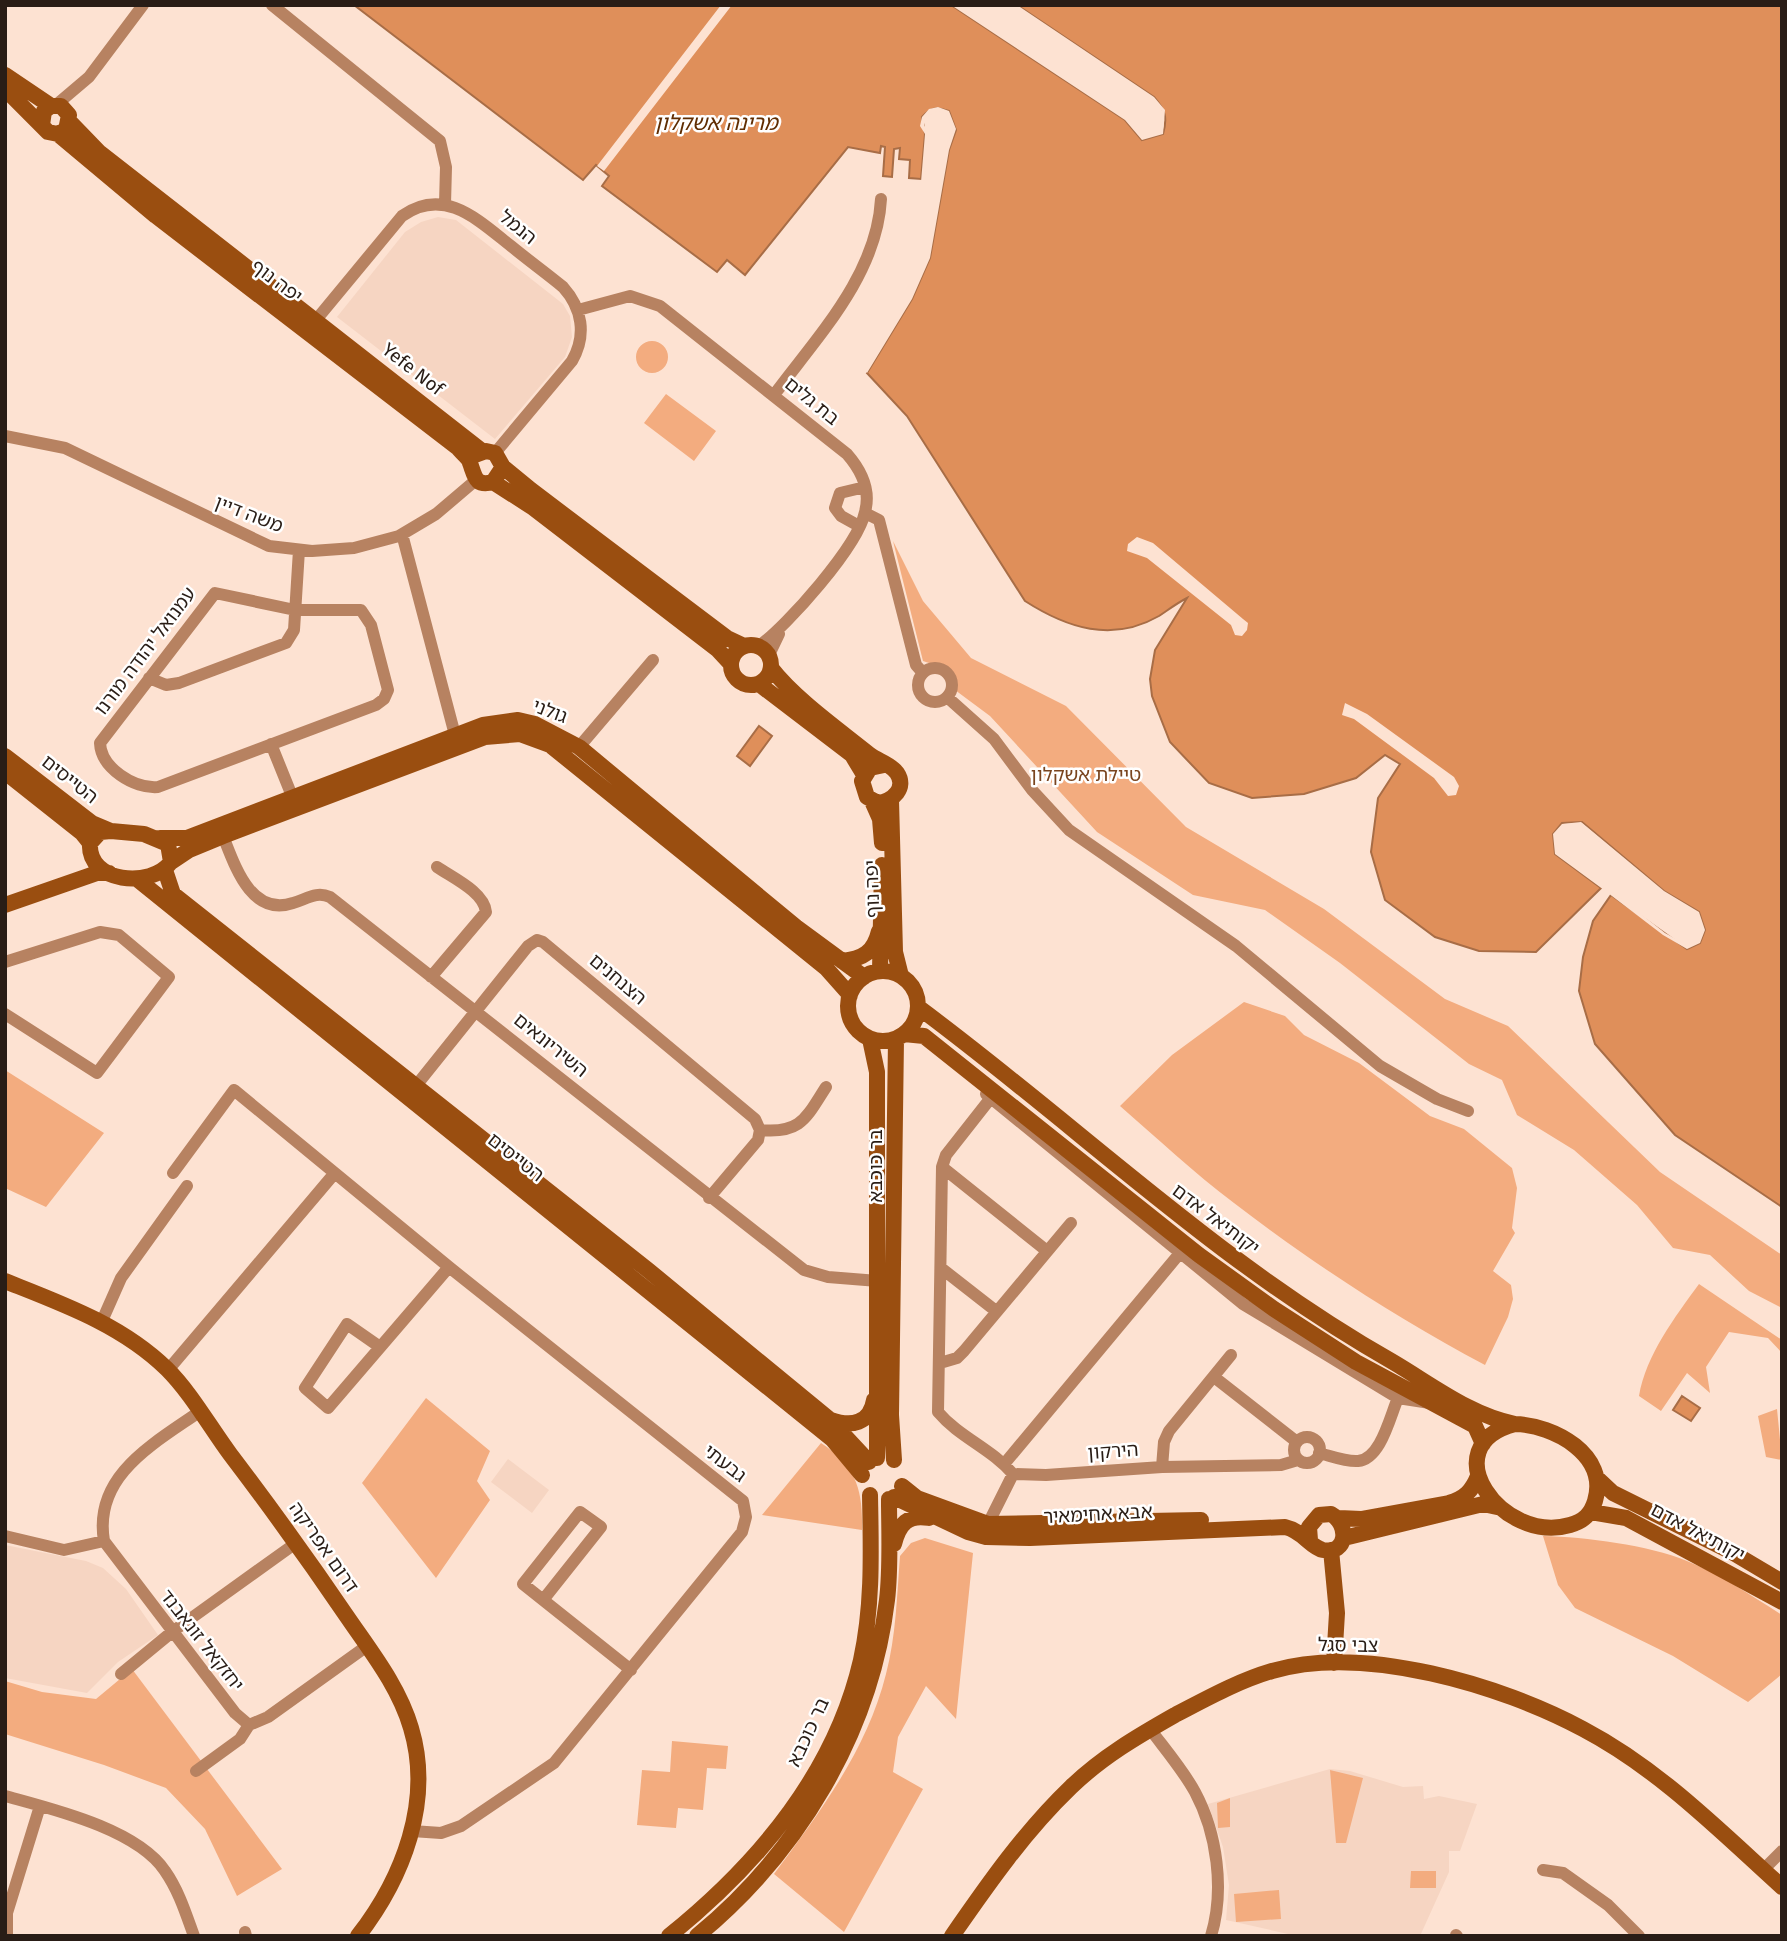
<svg xmlns="http://www.w3.org/2000/svg" width="1787" height="1941" font-family="'Fira Sans','Noto Sans Hebrew',sans-serif">
  <style>
    .built { fill: #f6d5c2 }
    .green { fill: #f3ac7f }
    .water { fill: #df8f5a; stroke: #a86d46; stroke-width: 2 }
    .pier { fill: #fde2d2 }
    .lines { fill: none; stroke-linecap: round; stroke-linejoin: round }
    .street { stroke: #b78261; stroke-width: 12 }
    .secondary { stroke: #9a4e10; stroke-width: 16 }
    .labels { text-anchor: middle; dominant-baseline: central; stroke-width: 5; stroke-linejoin: round; paint-order: stroke }
    .street-label { font-size: 19px; fill: #291d16; stroke: #fff }
    .park-label { font-size: 19px; fill: #7a451f; stroke: #fff }
    .water-label { font-size: 21px; font-style: italic; fill: #602d02; stroke: #fff }
  </style>
  <rect width="100%" height="100%" fill="#fde2d2"/>
  <!-- built -->
  <path class="built" d="M438 217 456 220 563 304 570 316 572 337 565 357 495 439 337 317 405 232 421 222Z
    M508 1459 549 1490 532 1513 491 1482Z
    M5 1545 86 1561 103 1568 126 1589 158 1635 118 1662 87 1693 5 1678Z
    M1330 1769 1350 1771 1403 1787 1423 1786 1424 1799 1439 1796 1477 1804 1460 1851H1449V1872L1420 1936H1297L1226 1920 1229 1885 1223 1847 1208 1804Z"/>
  <!-- green -->
  <path class="green" d="M636 357a16 16 0 1 1 32 0a16 16 0 1 1-32 0Z
    M666 394 716 431 694 461 644 423Z
    M893 541 923 601 971 658 1066 706 1186 827 1324 909 1445 999 1508 1026 1660 1172 1782 1255V1308L1749 1291 1710 1255 1673 1248 1637 1205 1574 1150 1517 1115 1502 1080 1469 1064 1340 963 1265 910 1193 895 1097 832 990 716 955 690 950 670 923 661Z
    M1244 1002 1285 1016 1304 1035 1359 1063 1430 1116 1464 1129 1512 1168 1517 1188 1512 1228 1515 1233 1493 1271 1511 1285 1513 1299 1508 1317 1485 1365C1398 1319 1312 1263 1234 1203 1194 1173 1157 1138 1120 1106L1172 1055Z
    M5 1070 104 1133 46 1207 5 1188Z
    M1699 1284 1782 1340V1353L1768 1338 1729 1332 1706 1367 1710 1393 1687 1373 1661 1411 1639 1396C1646 1355 1675 1317 1699 1284Z
    M426 1398 490 1451 477 1481 490 1500 436 1578 362 1483Z
    M1777 1409 1782 1460 1766 1457 1758 1416Z
    M821 1443C856 1466 863 1489 862 1530L762 1515Z
    M1543 1536C1586 1537 1648 1545 1687 1561 1720 1574 1752 1596 1782 1615V1674L1748 1702 1673 1656 1575 1608 1558 1585Z
    M925 1538 973 1553 956 1719 926 1686 898 1737 893 1772 923 1789 844 1932 774 1874C820 1812 867 1750 886 1674 896 1637 897 1594 900 1556L911 1543Z
    M132 1669 282 1869 237 1896 205 1829 166 1788 104 1765 5 1734V1681L42 1692 96 1699Z
    M672 1741 728 1746 726 1769 707 1768 703 1810 678 1808 676 1828 637 1825 642 1770 670 1772Z
    M1330 1770 1363 1778 1346 1843H1336Z
    M1230 1798V1827L1218 1828 1217 1803Z
    M1411 1871H1436V1888H1410Z
    M1279 1890 1281 1919 1236 1922 1234 1894Z"/>
  <!-- water -->
  <path class="water" d="M354 5H951L1125 120 1142 140 1163 134C1168 117 1165 110 1154 97L1017 5H1782V1207L1675 1135 1595 1044 1579 991 1583 957 1593 921 1611 895 1687 949 1700 943 1705 930 1699 912 1664 891 1582 822 1562 823 1553 834 1555 854 1601 888 1536 952 1479 951 1435 937 1385 900 1371 852 1378 798 1400 764 1385 755 1356 778 1304 794 1252 798 1209 783 1170 742 1152 696 1150 679 1155 650 1187 598C1177 603 1168 610 1159 616 1112 643 1067 628 1025 601L907 416 867 373 912 299 930 258 949 150 956 130 949 111C936 107 931 107 922 117L925 134 921 179 909 178 910 160 899 159 900 148 894 149 892 177 883 176 885 147 881 146 880 153 848 147 745 275 727 260 717 272 602 186 609 176 596 165 583 180Z
    M759 726 772 736 750 766 737 756Z
    M1682 1396 1700 1408 1691 1421 1673 1410Z"/>
  <!-- pier -->
  <path class="pier" d="M721 5H732L604 171 597 166Z
    M951 5H957L1127 117 1143 136 1160 131 1162 111 1152 99 1013 5H1017L1154 97 1165 110 1163 134 1142 140 1125 120Z
    M938 107 949 111 956 129 949 150 930 258 912 299 867 373 865 371 909 298 927 257 945 149 953 129 946 114 937 111 925 118 924 125 929 134 925 179 921 182 925 134 920 126 922 117 929 109Z
    M1137 537 1153 543 1243 619 1248 623 1247 630 1242 636 1235 635 1231 625 1147 558 1127 551 1128 544Z
    M1345 703 1367 714 1454 777 1459 786 1456 795 1448 796 1434 778 1354 719 1342 715Z
    M1581 822 1664 891 1699 912 1705 930 1700 943 1687 949 1663 935 1608 893 1613 892 1665 933 1687 945 1698 940 1701 930 1696 914 1662 894 1580 826 1563 827 1557 835 1558 853 1603 885 1604 890 1555 854 1553 834 1562 824Z"/>
  <g class="lines">
    <!-- street -->
    <path class="street" d="M272 5 440 141 446 167 445 204
      M56 105 89 77 143 5
      M578 310 630 296 660 306 847 454C861 470 871 490 865 512 858 546 787 626 759 646
      M315 328 316 320 402 216C444 186 478 220 511 246 528 260 546 273 563 287 582 308 587 335 572 361L495 453
      M774 395C817 337 877 275 881 199
      M5 436 65 448 269 546 312 551 354 548 399 536 436 514 476 480
      M865 513 879 520 916 665 923 673
      M859 526 841 516 835 508 840 493 865 487
      M402 534 455 735
      M215 593 295 610H361L371 625 388 690 384 699 376 705 158 787C134 789 101 768 100 743Z
      M769 655 779 634
      M918 685a17 17 0 1 1 34 0a17 17 0 1 1-34 0Z
      M149 678 166 685 179 683 286 643 294 630 299 550
      M947 697 994 739 1032 790 1069 830 1236 946 1380 1066 1437 1099 1468 1111
      M271 744 292 796
      M579 747 653 660
      M223 836C235 866 251 917 293 903 307 899 316 891 330 897L804 1270 828 1277 878 1281
      M5 962 100 932 119 935 169 977 97 1073 5 1014
      M431 977 486 912C484 892 453 878 437 867
      M411 1092 528 946 537 940 543 942 755 1119 760 1130 758 1140 709 1198
      M986 1094 1243 1304 1398 1398 1430 1403
      M990 1099 946 1155 942 1167 938 1412C959 1437 992 1449 1013 1474L1046 1475 1162 1467 1281 1465 1298 1460
      M760 1130C801 1134 806 1118 826 1087
      M942 1167 1047 1251
      M173 1173 234 1090 449 1267 743 1501 746 1517 742 1532 554 1763 461 1826 441 1833 412 1831
      M941 1268 996 1311
      M102 1321 121 1278 187 1186
      M380 1347 347 1324 305 1388 328 1408 449 1267
      M940 1363 957 1358 964 1351 1071 1223
      M168 1370 334 1174
      M1214 1377 1297 1442
      M1294 1450a13 13 0 1 1 26 0a13 13 0 1 1-26 0Z
      M1319 1453C1331 1456 1346 1462 1358 1461 1381 1459 1390 1416 1398 1398
      M1005 1463 1180 1253
      M1162 1467 1164 1442 1169 1431 1231 1355
      M988 1524 1013 1474
      M5 1536 64 1550 104 1541 235 1713 249 1725 268 1717 367 1646
      M104 1541C93 1476 153 1444 199 1412
      M543 1600 601 1527 580 1512 523 1584 631 1670
      M121 1674 172 1632 296 1543
      M1150 1729C1165 1749 1183 1770 1195 1792 1217 1833 1225 1890 1211 1936
      M196 1771 240 1739 249 1725
      M5 1796C52 1809 137 1829 165 1871 179 1891 186 1914 194 1936
      M1543 1870 1563 1873 1608 1905 1639 1936
      M1763 1870 1782 1851
      M245 1932 246 1936
      M1456 1935 1457 1936
      M7 1936V1913L40 1806"/>
    <!-- secondary -->
    <path class="secondary" d="M5 75 51 106
      M5 89 48 132 58 134 66 130 69 115 61 106H51L44 111 42 125
      M70 122 99 152 482 451
      M58 134 156 216 458 448C461 452 469 458 470 463 475 476 475 487 493 482L503 467
      M475 455 486 451 495 453 503 467 531 490 727 638 744 646
      M493 482 532 507 718 650 731 664
      M731 665a20 20 0 1 1 40 0a20 20 0 1 1-40 0Z
      M771 668C795 699 839 730 870 755 878 761 891 764 897 773 907 788 893 801 878 803L867 797 862 781 870 768 884 765
      M759 684 852 755 864 775
      M5 756 92 823 111 831
      M5 772 82 833 90 843
      M891 800 895 952 901 976
      M872 801 880 819 882 843
      M111 831 144 834 168 844 171 862C151 889 87 883 90 843L100 832Z
      M160 838H187L483 725 518 720 535 724 579 747 796 927 864 977
      M171 862 189 850 223 836 485 737 520 734 550 745 826 968 850 995
      M165 870 173 894 648 1270 829 1419 869 1462
      M137 879 832 1439 862 1475
      M5 905 97 873H109
      M842 961C863 959 874 952 879 931
      M848 1006a35 35 0 1 1 70 0a35 35 0 1 1-70 0Z
      M880 971 882 865
      M918 1007C1080 1127 1215 1261 1393 1362 1432 1385 1470 1415 1515 1424
      M904 1034 924 1036 1199 1255 1274 1309 1356 1362 1475 1426 1483 1444
      M870 1039 877 1072V1458
      M5 1281C63 1304 122 1325 167 1369 191 1393 210 1427 230 1454 271 1508 310 1562 348 1618 372 1653 399 1687 411 1728 433 1801 403 1878 358 1936
      M831 1420C851 1427 870 1424 874 1400
      M1515 1424C1554 1425 1609 1455 1595 1501 1591 1514 1584 1521 1570 1525 1502 1545 1431 1446 1515 1424Z
      M894 1460 891 1415 896 1039
      M1597 1478 1613 1493 1730 1551 1782 1582
      M902 1486 917 1498 988 1524 1201 1520
      M894 1497 968 1532 986 1537 1030 1538 1285 1527C1303 1531 1310 1547 1323 1550 1348 1555 1349 1524 1331 1514L1319 1515 1309 1527 1310 1540
      M1591 1512 1626 1518 1782 1602
      M1339 1518 1361 1519 1449 1503C1465 1498 1472 1491 1478 1476
      M1344 1538 1483 1504 1497 1507
      M894 1544C899 1524 908 1514 929 1518
      M1331 1550 1337 1613 1334 1663
      M669 1936C757 1865 835 1773 861 1660 873 1605 871 1551 870 1495
      M697 1936C799 1852 871 1732 887 1600 891 1567 889 1532 889 1499
      M952 1936C988 1884 1025 1831 1071 1787 1102 1757 1138 1736 1175 1715 1206 1699 1238 1681 1272 1671 1364 1644 1501 1685 1583 1729 1659 1769 1719 1830 1782 1887"/>
  </g>
  <g class="labels">
    <!-- street labels -->
    <g class="street-label">
      <text transform="translate(518 227) rotate(39)">הנמל</text>
      <text transform="translate(277 281) rotate(37)">יפה נוף</text>
      <text transform="translate(413 369) rotate(38)">Yefe Nof</text>
      <text transform="translate(812 401) rotate(39)">בת גלים</text>
      <text transform="translate(249 514) rotate(21)">משה דיין</text>
      <text transform="translate(145 651) rotate(-53)">עמנואל יהודה מורנו</text>
      <text transform="translate(550 711) rotate(21)">גולני</text>
      <text transform="translate(70 779) rotate(38)">הטייסים</text>
      <text transform="translate(872 889) rotate(-92)">יפה נוף</text>
      <text transform="translate(618 979) rotate(40)">הצנחנים</text>
      <text transform="translate(551 1045) rotate(39)">השיריונאים</text>
      <text transform="translate(516 1157) rotate(38)">הטייסים</text>
      <text transform="translate(875 1166) rotate(-90)">בר כוכבא</text>
      <text transform="translate(1216 1219) rotate(37)">יקותיאל אדם</text>
      <text transform="translate(1113 1451) rotate(-4)">הירקון</text>
      <text transform="translate(725 1463) rotate(38)">גבעתי</text>
      <text transform="translate(1098 1514) rotate(-3)">אבא אחימאיר</text>
      <text transform="translate(1698 1532) rotate(28)">יקותיאל אדם</text>
      <text transform="translate(324 1547) rotate(55)">דרום אפריקה</text>
      <text transform="translate(202 1640) rotate(52)">יחזקאל זונאבנד</text>
      <text transform="translate(1348 1645) rotate(1)">צבי סגל</text>
      <text transform="translate(808 1732) rotate(-65)">בר כוכבא</text>
    </g>
    <!-- park labels -->
    <g class="park-label">
      <text x="1086" y="774">טיילת אשקלון</text>
    </g>
    <!-- water labels -->
    <g class="water-label">
      <text x="716" y="123">מרינה אשקלון</text>
    </g>
  </g>
  <!-- border -->
  <rect width="1787" height="1941" fill="none" stroke="#291d16" stroke-width="14"/>
</svg>
